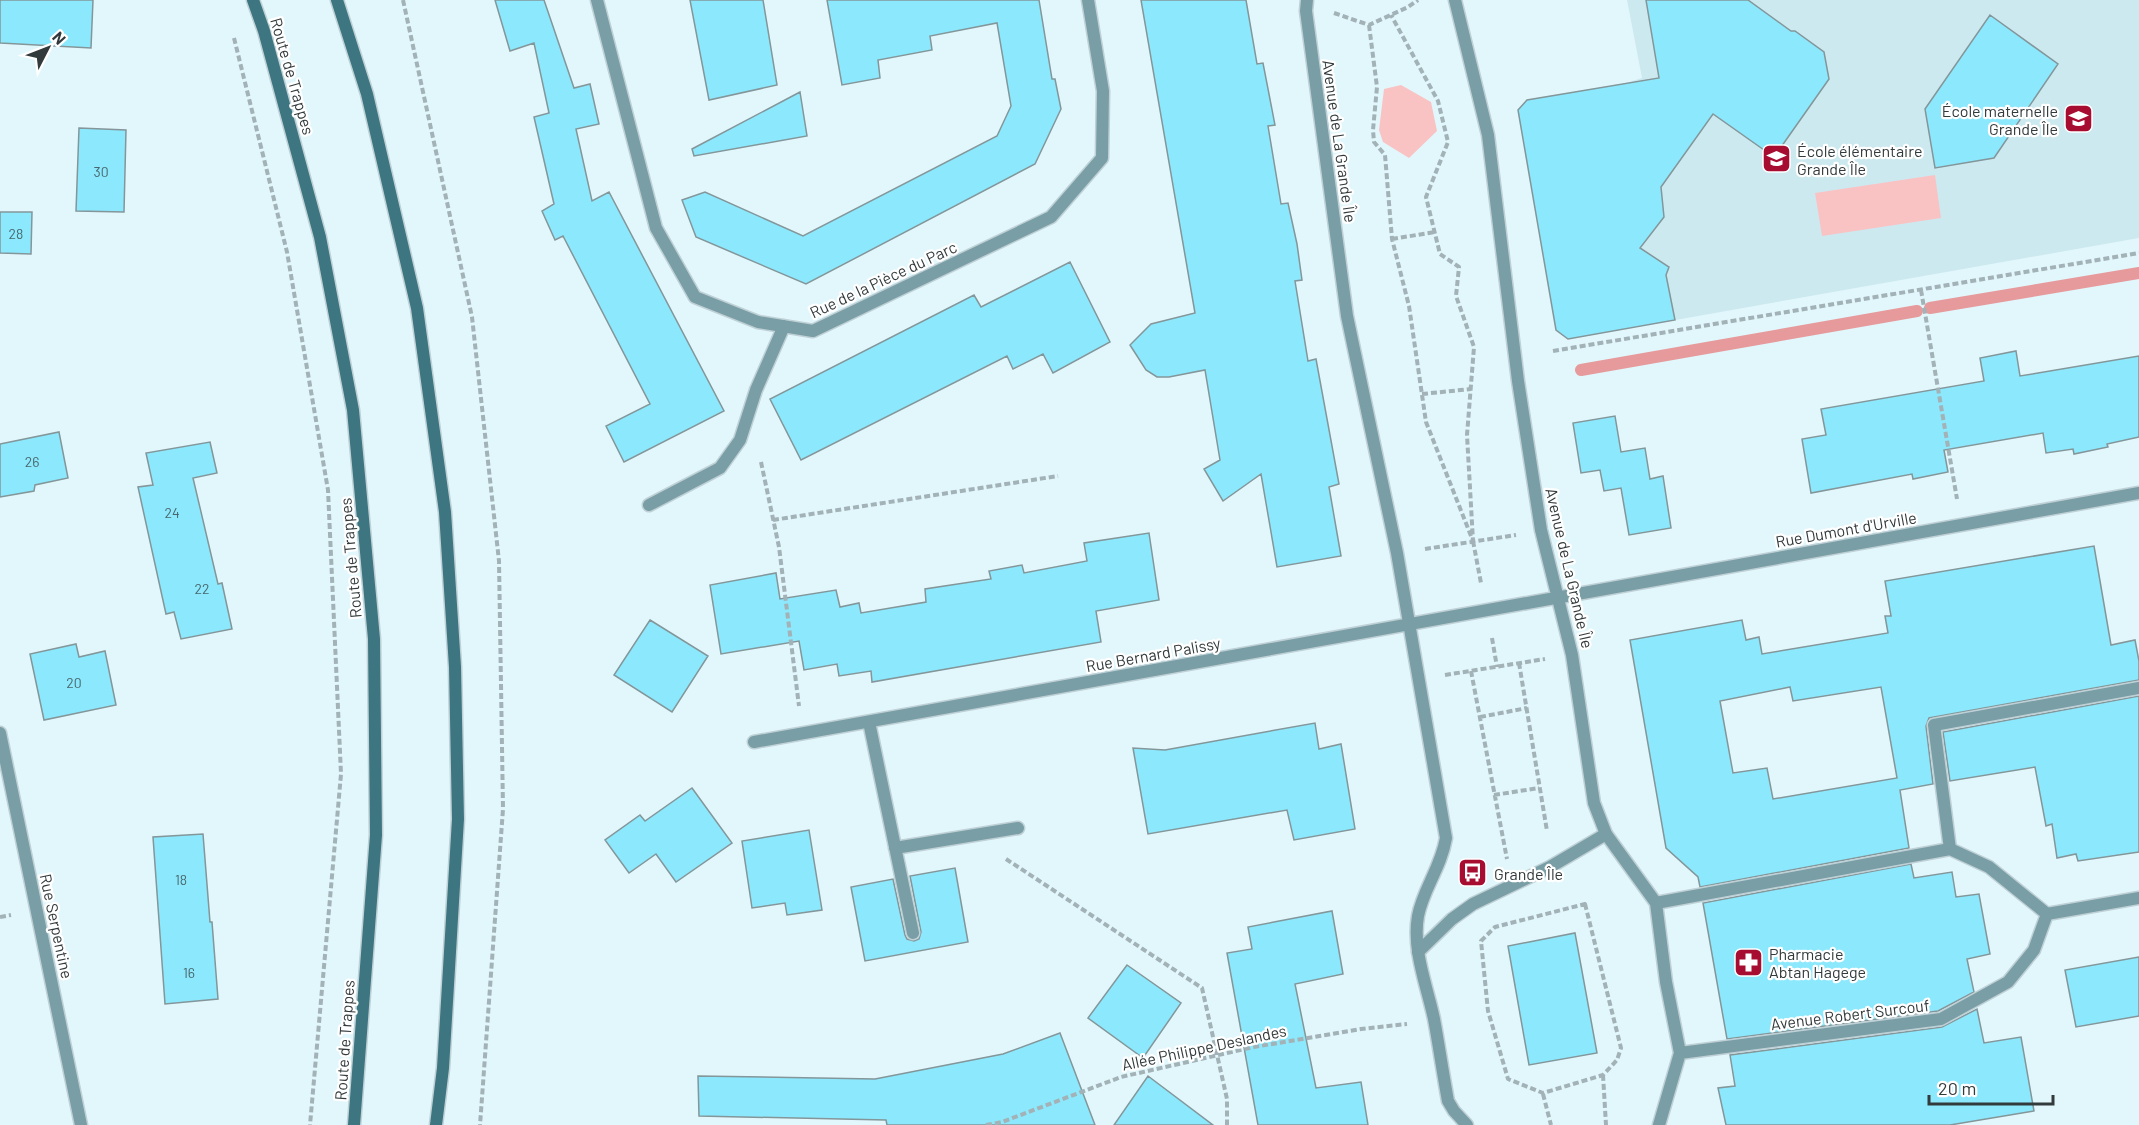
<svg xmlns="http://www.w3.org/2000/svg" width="2139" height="1125" font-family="Barlow,sans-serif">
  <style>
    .built { fill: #cde9f0 }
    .green { fill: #f9c3c4 }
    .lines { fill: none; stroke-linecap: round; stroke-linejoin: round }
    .stream { stroke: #e69a9c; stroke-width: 12 }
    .building { fill: #8ce8fc; stroke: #83969a; stroke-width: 1.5; fill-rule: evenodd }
    .service-casing { stroke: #bfd1d6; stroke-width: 15 }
    .minor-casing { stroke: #bfd1d6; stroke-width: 15 }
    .secondary-casing { stroke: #bfd1d6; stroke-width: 15 }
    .path { stroke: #a2b2b6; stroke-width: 4; stroke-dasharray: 6 3; stroke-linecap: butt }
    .service { stroke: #7a9ea6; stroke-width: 12 }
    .minor { stroke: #7a9ea6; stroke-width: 12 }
    .secondary { stroke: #3d7681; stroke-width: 12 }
    .labels { text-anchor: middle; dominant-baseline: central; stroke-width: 4.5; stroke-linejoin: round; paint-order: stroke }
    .number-label { font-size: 14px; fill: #48666c }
    .street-label { font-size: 16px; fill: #323a3c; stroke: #fff }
    .poi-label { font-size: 16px; fill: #323a3c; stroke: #fff; text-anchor: start }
  </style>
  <rect width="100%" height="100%" fill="#e2f7fc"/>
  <!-- built -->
  <path class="built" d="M1627 0H2139V238L1568 339 1556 330 1518 110 1527 100 1626 83 1642 78Z"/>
  <!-- green -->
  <path class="green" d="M1401 85 1431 102 1437 131 1409 158 1383 142 1379 130 1384 89Z
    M1935 175 1941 218 1822 236 1815 193Z"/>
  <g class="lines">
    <!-- stream -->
    <path class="stream" d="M1930 308 2139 273
      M1581 370 1917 311"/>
  </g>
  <!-- building -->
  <path class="building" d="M0 0H93L91 48 0 43Z
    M495 0H544L574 88 590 84 599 124 576 129 592 201 609 192 724 411 624 462 606 426 650 404 563 236 555 240 542 211 554 204 534 117 549 113 534 43 510 51Z
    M690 0H763L777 85 709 100Z
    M827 0H1039L1052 79H1055L1061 109 1035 164 806 284 696 237 682 200 705 192 803 236 997 136 1011 106 997 23 930 36 932 50 878 60 880 78 842 85Z
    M1141 0H1246L1257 64 1263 63 1275 125 1268 126 1281 204 1288 203 1297 244 1302 280 1295 281 1308 361 1316 359 1339 484 1329 487 1341 556 1277 567 1261 474 1223 501 1204 469 1220 460 1205 370 1169 377H1157L1146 370 1130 345 1151 324 1195 313Z
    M1646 0H1748L1791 31H1795L1824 52 1829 79 1774 157 1713 114 1661 187 1664 217 1640 248 1669 267 1666 275 1675 320 1568 339 1556 330 1518 110 1527 100 1659 78Z
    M1990 15 2058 64 1994 158 1935 168 1925 109Z
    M800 92 807 136 694 156 692 149Z
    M79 128 126 130 124 212 76 211Z
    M0 212H32L31 254 0 253Z
    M1070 262 1110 342 1053 373 1043 354 1013 369 1007 356 801 460 770 399 974 295 981 307Z
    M2016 351 2020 376 2139 356V437L2107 444 2108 447 2074 454 2073 449 2046 453 2043 433 1944 450 1948 472 1913 479 1912 474 1811 493 1802 439 1826 435 1821 409 1984 381 1980 358Z
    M1615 416 1621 452 1645 448 1650 479 1663 476 1671 528 1629 535 1621 488 1604 491 1600 470 1581 473 1573 423Z
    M59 432 68 478 35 485 34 491 0 497V444Z
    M210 442 217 473 193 478 218 584 222 583 232 629 181 639 174 612 166 614 138 487 153 485 146 453Z
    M1149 533 1159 600 1096 611 1101 642 872 682 871 671 839 676 837 664 804 670 799 641 721 654 710 585 776 573 780 599 836 590 840 607 859 603 861 613 926 602 925 589 991 579 989 571 1022 565 1024 573 1087 561 1084 543Z
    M2094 546 2111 645 2135 640 2139 661V680L1929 718 1926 726 1933 784 1900 790 1909 848 1700 887 1698 877 1666 848 1630 640 1742 620 1746 640 1759 637 1762 654 1888 633 1885 616H1891L1885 581ZM1790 687 1793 701 1881 687 1897 778 1773 799 1767 768 1733 773 1720 701Z
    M650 620 708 656 672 712 614 675Z
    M76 644 79 657 105 651 116 705 44 720 30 654Z
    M2139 696V852L2078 861 2076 854 2057 858 2052 824 2046 826 2035 767 1950 781 1943 732Z
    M1315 723 1319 749 1341 744 1355 829 1294 840 1287 810 1148 834 1133 748 1165 750Z
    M692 788 732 843 676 882 656 854 629 873 605 840 640 815 645 821Z
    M809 830 822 910 787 915 785 903 752 908 742 841Z
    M203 834 210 922H212L218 999 165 1004 153 837Z
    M1911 864 1914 878 1952 872 1956 897 1979 894 1990 954 1967 959 1974 992 1938 1011 1727 1039 1703 903Z
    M955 868 968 942 865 961 851 887 893 879 905 935 907 939 914 941 919 939 921 932 910 876Z
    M1332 911 1343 974 1295 984 1316 1088 1361 1082 1368 1125H1258L1227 953 1252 949 1248 927Z
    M1575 933 1597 1053 1529 1065 1508 946Z
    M2139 957V1016L2076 1027 2065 970Z
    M1127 965 1181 1003 1143 1058 1088 1018Z
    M1977 1009 1984 1043 2021 1037 2034 1111 1950 1125H1726L1718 1088 1735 1086 1730 1055 1942 1027Z
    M1060 1033 1095 1125H887L886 1120 699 1116 698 1076 875 1079 1003 1054Z
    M1148 1076 1213 1125H1114Z"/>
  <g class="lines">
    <defs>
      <path id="service" d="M869 722 913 933
        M895 848 1018 828
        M1950 849 1934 725 2139 688
        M1418 952 1452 919 1473 904 1550 867 1606 834"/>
      <path id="minor" d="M597 0 656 228 695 297 758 322 813 331 1051 217 1102 158 1103 91 1088 0
        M1307 0 1306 11 1347 316 1397 553 1446 838C1441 868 1423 889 1418 916 1412 950 1427 986 1434 1019 1439 1046 1443 1074 1448 1101L1454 1111 1467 1125
        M1455 0 1488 135 1518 381 1541 530 1572 655 1594 803 1606 834 1656 903 1666 982 1680 1053 1659 1125
        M649 505 720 468 740 440 756 390 784 326
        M0 733 81 1125
        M754 742 2139 493
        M1656 903 1950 849 1989 867 2047 914 2139 898
        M1680 1053 1941 1019 2008 982 2034 950 2047 914"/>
      <path id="secondary" d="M253 0 264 31 320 237 353 410 374 639 376 835 354 1125
        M337 0 367 94 417 308 445 512 455 667 458 819 443 1068 436 1125"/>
    </defs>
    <!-- service casing -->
    <use href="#service" class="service-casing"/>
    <!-- minor casing -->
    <use href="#minor" class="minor-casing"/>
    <!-- secondary casing -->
    <use href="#secondary" class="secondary-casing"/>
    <!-- path -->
    <path class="path" d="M403 0 472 317 499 561 503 809 480 1125
      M1334 13 1369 25 1408 7 1418 0
      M1369 25 1377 87 1373 130 1374 142 1385 155 1392 239 1409 306 1426 422 1473 541 1467 435 1474 347 1456 296 1459 267 1440 254 1426 197 1448 142 1438 101 1391 15
      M234 38 287 252 328 490 341 774 310 1125
      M1392 239 1435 232
      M1921 290 1957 499
      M1553 351 2139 253
      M1422 394 1471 389
      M761 462 779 547 799 706
      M773 520 1058 476
      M1473 541 1481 583
      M1425 549 1516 535
      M1492 638 1497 667
      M1519 663 1547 831
      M1471 671 1507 859
      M1445 675 1545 659
      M1480 717 1527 708
      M1494 795 1539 788
      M1006 859 1202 988 1227 1099V1125
      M1585 904 1621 1048 1617 1060 1603 1075 1543 1093 1508 1079 1488 1011 1481 941 1495 927Z
      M0 917 11 915
      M1603 1075 1606 1125
      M1543 1094 1551 1125
      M986 1125 1002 1122 1121 1077 1254 1047 1361 1029 1407 1024"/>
    <!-- service -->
    <use href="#service" class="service"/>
    <!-- minor -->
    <use href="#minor" class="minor"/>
    <!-- secondary -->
    <use href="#secondary" class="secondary"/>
  </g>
  <!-- icons -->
  <defs>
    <symbol id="school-square" viewBox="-11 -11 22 22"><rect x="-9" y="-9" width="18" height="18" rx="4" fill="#a70d31" stroke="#fff"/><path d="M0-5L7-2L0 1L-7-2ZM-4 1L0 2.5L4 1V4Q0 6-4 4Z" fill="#fff"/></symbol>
    <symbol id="bus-square" viewBox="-11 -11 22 22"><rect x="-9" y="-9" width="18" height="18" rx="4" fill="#a70d31" stroke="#fff"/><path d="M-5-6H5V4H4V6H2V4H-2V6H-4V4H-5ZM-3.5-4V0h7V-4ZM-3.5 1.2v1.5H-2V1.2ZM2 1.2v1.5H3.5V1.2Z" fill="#fff"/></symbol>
    <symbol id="pharmacy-square" viewBox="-11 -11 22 22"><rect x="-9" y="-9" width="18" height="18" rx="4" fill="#a70d31" stroke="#fff"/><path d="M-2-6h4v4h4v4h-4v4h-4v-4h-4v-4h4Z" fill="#fff"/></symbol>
  </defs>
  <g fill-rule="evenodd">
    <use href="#school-square" x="2062" y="102" width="33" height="33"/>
    <use href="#school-square" x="1760" y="142" width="33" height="33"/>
    <use href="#bus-square" x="1456" y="856" width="33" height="33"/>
    <use href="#pharmacy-square" x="1732" y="946" width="33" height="33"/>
  </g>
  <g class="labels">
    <!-- number labels -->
    <g class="number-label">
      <text x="101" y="171">30</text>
      <text x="16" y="233">28</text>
      <text x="32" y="461">26</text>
      <text x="172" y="512">24</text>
      <text x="202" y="588">22</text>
      <text x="74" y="682">20</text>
      <text x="181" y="879">18</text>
      <text x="189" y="972">16</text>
    </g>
    <!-- street labels -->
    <g class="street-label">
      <text transform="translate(293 76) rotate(74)">Route de Trappes</text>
      <text transform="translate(1340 141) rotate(82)">Avenue de La Grande Île</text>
      <text transform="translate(883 279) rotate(-25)">Rue de la Pièce du Parc</text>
      <text transform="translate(1846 529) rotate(-10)">Rue Dumont d'Urville</text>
      <text transform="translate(350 558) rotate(-95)">Route de Trappes</text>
      <text transform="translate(1570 568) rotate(77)">Avenue de La Grande Île</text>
      <text transform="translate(1153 654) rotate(-10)">Rue Bernard Palissy</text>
      <text transform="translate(57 926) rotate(78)">Rue Serpentine</text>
      <text transform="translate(1850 1014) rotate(-7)">Avenue Robert Surcouf</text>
      <text transform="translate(344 1040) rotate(-86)">Route de Trappes</text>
      <text transform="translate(1204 1047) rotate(-12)">Allée Philippe Deslandes</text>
    </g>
    <!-- poi labels -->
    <g class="poi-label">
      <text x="2058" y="110" text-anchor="end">École maternelle<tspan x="2058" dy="18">Grande Île</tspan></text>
      <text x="1797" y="150">École élémentaire<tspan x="1797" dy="18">Grande Île</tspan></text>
      <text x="1494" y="873">Grande Île</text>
      <text x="1769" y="953">Pharmacie<tspan x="1769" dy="18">Abtan Hagege</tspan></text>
    </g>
  </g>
  <!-- north arrow -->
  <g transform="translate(48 48) rotate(48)" stroke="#ffffff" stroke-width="4.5" paint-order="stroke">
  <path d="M0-4.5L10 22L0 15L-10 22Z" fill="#323a3c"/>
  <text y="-9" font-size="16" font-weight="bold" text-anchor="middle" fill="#323a3c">N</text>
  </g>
  <!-- scale -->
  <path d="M1929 1095v9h124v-9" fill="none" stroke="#323a3c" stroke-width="3"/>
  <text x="1938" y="1095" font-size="18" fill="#323a3c" stroke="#ffffff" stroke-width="4.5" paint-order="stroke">20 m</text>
</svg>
